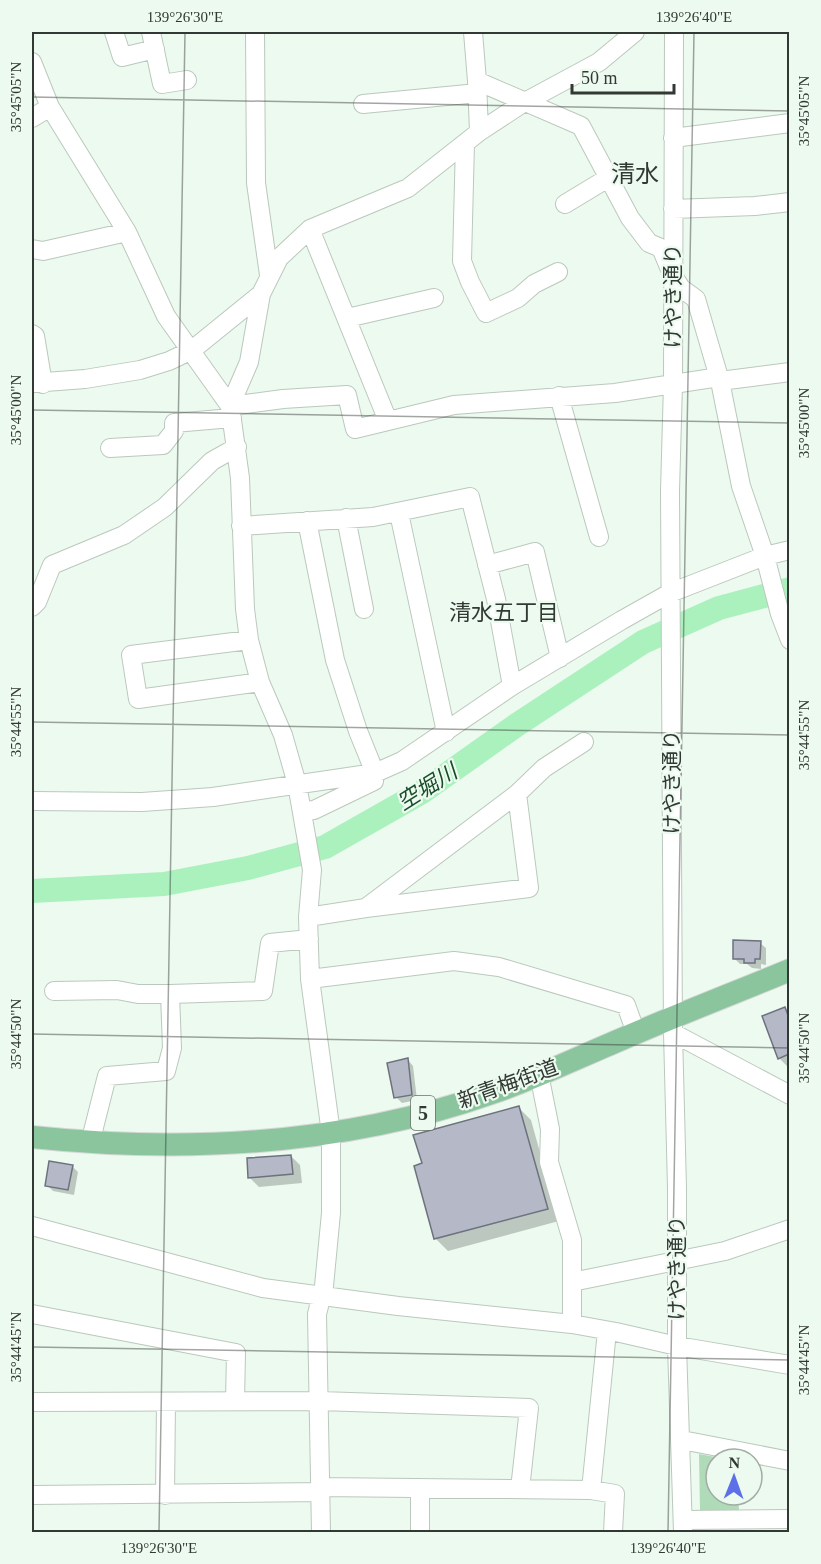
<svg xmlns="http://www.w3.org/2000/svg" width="821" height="1564" font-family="'Times New Roman','Noto Sans JP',serif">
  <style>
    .green { fill: #afdbb9 }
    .shadow { fill: #0003 }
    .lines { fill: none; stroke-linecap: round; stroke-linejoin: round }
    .river { stroke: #abf1bd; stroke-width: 24 }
    .building { fill: #b5b9c7; stroke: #6e727f; stroke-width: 1.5 }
    .minor-casing { stroke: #bbc8bd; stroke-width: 20 }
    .major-casing { stroke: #d6d7d6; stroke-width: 24 }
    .minor { stroke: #fff; stroke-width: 18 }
    .major { stroke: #8ac59e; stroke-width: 22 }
    .ticks { fill: none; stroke: #323833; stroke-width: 1.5; stroke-opacity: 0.45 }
    .labels { text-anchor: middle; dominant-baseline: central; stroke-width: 4.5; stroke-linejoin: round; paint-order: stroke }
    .shield { fill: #ecfaef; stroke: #6a726b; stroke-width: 1.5 }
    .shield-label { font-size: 20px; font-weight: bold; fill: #323833 }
    .street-label { font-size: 21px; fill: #323833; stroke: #ecfaef }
    .neighbourhood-label { font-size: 22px; fill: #323833; stroke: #ecfaef }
    .water-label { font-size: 22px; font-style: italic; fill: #194c2b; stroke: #ecfaef }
    .quarter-label { font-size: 24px; fill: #323833; stroke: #ecfaef }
    .neatline { fill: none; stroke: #323833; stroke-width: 2 }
    .ticks-label { font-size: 15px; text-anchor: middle; fill: #323833 }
  </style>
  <rect width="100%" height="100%" fill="#ecfaef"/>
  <!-- green -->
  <path class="green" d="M699 1454 726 1459H716V1495H738L739 1510H700Z"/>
  <!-- shadow -->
  <path class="shadow" d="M760 943 766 948V965L761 964V969L752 968 747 964H740L734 958Z
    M785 1009 790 1013 788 1067 779 1058Z
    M408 1060 413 1066 417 1100 402 1103 396 1097Z
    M519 1108 531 1120 559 1221 448 1251 436 1239 416 1167 424 1164Z
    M291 1156 300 1165 302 1183 259 1187 250 1178Z
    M72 1166 78 1172 74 1195 53 1191 47 1185Z"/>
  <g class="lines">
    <!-- river -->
    <path class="river" d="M32 891 164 884 248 868 325 847 422 792 518 724 643 642 719 608 790 589"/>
  </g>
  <!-- building -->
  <path class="building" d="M733 940 761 941 760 959H755V963H744V959H733Z
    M785 1007 789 1018V1054L778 1059 762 1016Z
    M408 1058 412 1095 394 1098 387 1063Z
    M519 1106 548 1209 434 1239 414 1166 422 1163 413 1135Z
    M291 1155 293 1174 248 1178 247 1158Z
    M49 1161 73 1165 68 1190 45 1186Z"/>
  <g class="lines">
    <defs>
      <path id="minor" d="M114 32 122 57 155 49
        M151 32 162 84 187 80
        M255 32 256 183 269 275
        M473 32 477 81 479 132
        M674 32 673 384 670 491 673 1033 677 1188V1346L683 1532
        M32 62 50 107 127 232 166 316 230 406 240 478 245 609 249 640 260 682 283 735 297 784 312 870 308 917 310 979 331 1133V1213L324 1286 317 1314 321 1532
        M477 81 581 126 630 218 649 243 661 248 672 274 681 288 696 299 720 381 741 486 765 556 780 614 790 640
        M363 104 478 93
        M32 118 50 107
        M673 138 790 123
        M465 143 462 261 470 282 486 313 518 298 534 284 558 272
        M565 204 608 178
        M673 209 755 206 790 202
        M310 229 388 421 454 405 615 393 719 377
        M32 249 43 251 127 232
        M261 294 249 362 230 406 283 399 347 395 355 429 388 421
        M347 318 434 298
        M32 334 35 336 43 384
        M720 381 790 372
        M32 383 85 379 140 370 169 361 192 350 261 294 279 258 310 229 408 188 479 132 523 103 599 62 635 32
        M559 396 599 537
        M110 448 163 445 174 431V423L232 418
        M399 513 446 732
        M346 518 364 609
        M241 526 373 517 470 497 496 599 512 686
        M487 565 535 552 560 658
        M32 607 37 602 52 565 124 535 165 507 212 461 237 447
        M249 640 131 655 138 699 260 682
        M32 801 142 802 213 797 375 773 358 731 335 660 307 521
        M302 811 314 810 374 781 375 773 402 761 512 686 622 620 670 593 765 556 790 550
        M367 907 517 794 544 768 584 742
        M308 917 366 908 529 888 517 794
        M310 979 454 961 499 967 626 1005 636 1033
        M54 991 117 990 138 994H170
        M673 1033 790 1095
        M539 1074 550 1129 549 1162 572 1240V1324
        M90 1143 107 1076 166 1071 172 1048 170 994 263 991 270 943 309 939
        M32 1226 263 1288 398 1306 572 1324 616 1332 677 1346 790 1365
        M572 1282 725 1251 790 1229
        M32 1314 236 1353 235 1401
        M32 1402 320 1401 529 1408 520 1489
        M682 1440 790 1461
        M320 1487 591 1490 615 1494 613 1532
        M420 1488V1532
        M591 1490 607 1331
        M32 1495 320 1492
        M165 1495 166 1402
        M683 1520 790 1519"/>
      <path id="major" d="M32 1137C185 1153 345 1145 492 1093 536 1078 579 1057 622 1039 677 1015 734 993 790 970"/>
    </defs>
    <!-- minor casing -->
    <use href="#minor" class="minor-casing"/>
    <!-- major casing -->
    <use href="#major" class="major-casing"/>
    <!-- minor -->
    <use href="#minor" class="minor"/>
    <!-- major -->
    <use href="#major" class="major"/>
  </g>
  <!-- ticks -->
  <path class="ticks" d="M32 97 790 111M32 410 790 423M32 722 790 735M32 1034 790 1048M32 1347 790 1360M159 1532 185 32M668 1532 694 32"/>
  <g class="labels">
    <!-- shield labels -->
    <rect class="shield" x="411" y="1096" width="24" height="34" rx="4.5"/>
    <g class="shield-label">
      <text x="423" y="1113">5</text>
    </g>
    <!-- street labels -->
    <g class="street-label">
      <text transform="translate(673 296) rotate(-90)">けやき通り</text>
      <text transform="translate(672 782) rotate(-90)">けやき通り</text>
      <text transform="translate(508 1084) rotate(-20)">新青梅街道</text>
      <text transform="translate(677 1268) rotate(-90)">けやき通り</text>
    </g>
    <!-- neighbourhood labels -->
    <g class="neighbourhood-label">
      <text x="504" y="612">清水五丁目</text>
    </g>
    <!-- water labels -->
    <g class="water-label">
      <text transform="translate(427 787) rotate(-32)">空堀川</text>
    </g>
    <!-- quarter labels -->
    <g class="quarter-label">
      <text x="635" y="174">清水</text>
    </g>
  </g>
  <!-- border -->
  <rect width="821" height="1564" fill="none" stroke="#ecfaef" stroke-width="66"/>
  <!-- north arrow -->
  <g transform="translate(734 1477) rotate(1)"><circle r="28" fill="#ecfaef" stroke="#a2aca4" stroke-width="1.5"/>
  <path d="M0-4.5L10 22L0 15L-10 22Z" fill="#5d70e7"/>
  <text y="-9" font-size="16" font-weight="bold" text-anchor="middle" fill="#323833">N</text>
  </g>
  <!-- scale -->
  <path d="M572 84v9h102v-9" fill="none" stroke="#323833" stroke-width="3"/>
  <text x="581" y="84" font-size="18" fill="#323833" stroke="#ecfaef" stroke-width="4.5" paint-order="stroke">50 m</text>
  <rect x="33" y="33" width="755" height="1498" class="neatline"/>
  <g class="ticks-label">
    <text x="185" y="22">139°26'30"E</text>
    <text x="694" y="22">139°26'40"E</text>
    <text transform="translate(16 97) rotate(-90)" y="5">35°45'05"N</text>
    <text transform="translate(804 111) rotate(-90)" y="5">35°45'05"N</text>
    <text transform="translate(16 410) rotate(-90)" y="5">35°45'00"N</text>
    <text transform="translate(804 423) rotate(-90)" y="5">35°45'00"N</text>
    <text transform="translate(16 722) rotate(-90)" y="5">35°44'55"N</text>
    <text transform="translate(804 735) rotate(-90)" y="5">35°44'55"N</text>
    <text transform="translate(16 1034) rotate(-90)" y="5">35°44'50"N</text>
    <text transform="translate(804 1048) rotate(-90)" y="5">35°44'50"N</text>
    <text transform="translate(16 1347) rotate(-90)" y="5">35°44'45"N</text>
    <text transform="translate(804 1360) rotate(-90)" y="5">35°44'45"N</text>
    <text x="159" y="1553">139°26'30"E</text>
    <text x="668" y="1553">139°26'40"E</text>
  </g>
</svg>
